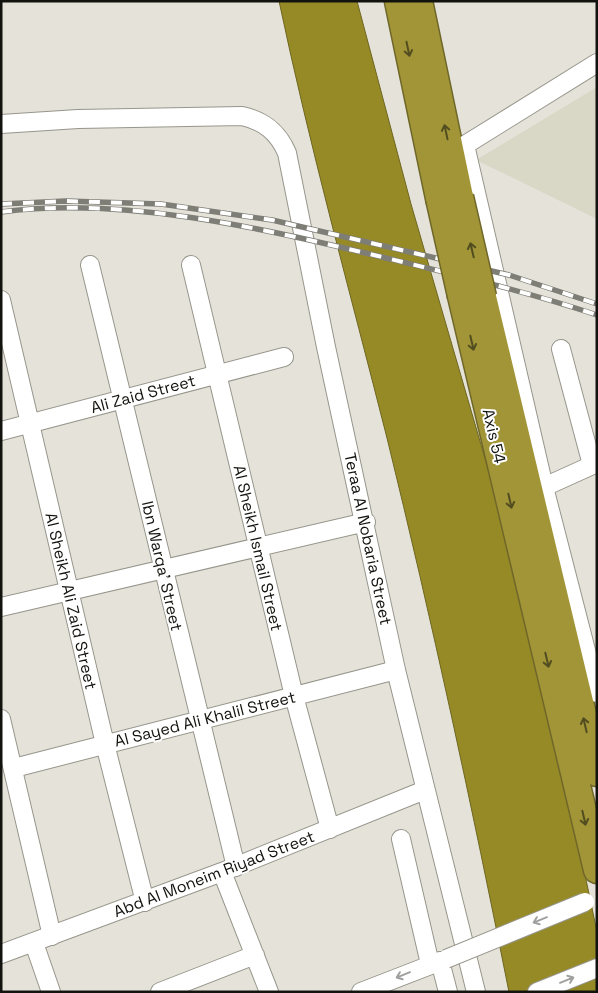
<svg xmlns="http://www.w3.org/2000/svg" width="598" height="993" font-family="'Space Grotesk',sans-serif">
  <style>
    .built { fill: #d9d7c6 }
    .water { fill: #968a27; stroke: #6e6620 }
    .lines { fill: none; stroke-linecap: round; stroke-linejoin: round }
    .minor-casing { stroke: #97968c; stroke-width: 20 }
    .highway-casing { stroke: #6f6729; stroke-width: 29 }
    .minor { stroke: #fff; stroke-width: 18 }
    .highway { stroke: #a19537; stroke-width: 26 }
    .rail-casing { stroke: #7e7d76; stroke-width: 5.5 }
    .rail { stroke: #fff; stroke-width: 4; stroke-dasharray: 11; stroke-linecap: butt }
    .minor-bridge-casing { stroke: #97968c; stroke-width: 20; stroke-linecap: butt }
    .highway-bridge-casing { stroke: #6f6729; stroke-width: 29; stroke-linecap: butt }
    .minor-bridge { stroke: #fff; stroke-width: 18 }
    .highway-bridge { stroke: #a19537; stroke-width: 26 }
    .oneway { stroke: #524d20 }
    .oneway2 { stroke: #a0a09f }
    .labels { text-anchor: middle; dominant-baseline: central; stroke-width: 4; stroke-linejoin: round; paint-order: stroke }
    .street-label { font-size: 16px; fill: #12120e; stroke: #fff }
  </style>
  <rect width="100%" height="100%" fill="#e5e3d9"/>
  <!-- built -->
  <path class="built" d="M597 87V219L476 160Z"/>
  <!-- water -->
  <path class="water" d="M279 1H357L411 204 500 510 566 784 597 932V992H509C472 806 432 621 387 438 350 292 310 148 279 1Z"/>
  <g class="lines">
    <defs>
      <path id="minor" d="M597 63 465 145 544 487 597 693
        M1 124 78 119 242 116C264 121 278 132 287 153L326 347 396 670 476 992
        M90 265 236 867
        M191 265 294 696 330 829
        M1 300 105 744 145 902
        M561 349 592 465
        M1 431 284 357
        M544 487 597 463
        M1 607 366 522
        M1 719 52 936
        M14 768 396 670
        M401 839 430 964
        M222 872 269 992
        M34 943 51 992
        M1 954 222 872 425 790
        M440 961 448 992
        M160 992 255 955
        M361 992 441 961
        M537 992 597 968"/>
      <path id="highway" d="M398 1 439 198
        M419 1 460 197
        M461 296 597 870
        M483 297 597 773"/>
    </defs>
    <!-- minor casing -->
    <use href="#minor" class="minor-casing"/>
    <!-- highway casing -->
    <use href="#highway" class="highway-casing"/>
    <!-- minor -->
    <use href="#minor" class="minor"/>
    <!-- highway -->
    <use href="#highway" class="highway"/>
    <defs>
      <path id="rail" d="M1 204 66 201 161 204 272 220 509 275 597 304
        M1 212C123 196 260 228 378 256 452 274 525 291 597 315"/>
    </defs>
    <!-- rail casing -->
    <use href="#rail" class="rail-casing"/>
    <!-- rail -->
    <use href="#rail" class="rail"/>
    <defs>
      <path id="minor-bridge" d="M446 959 585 902"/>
      <path id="highway-bridge" d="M460 197 483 297
        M439 198 461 296"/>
    </defs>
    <!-- minor-bridge casing -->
    <use href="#minor-bridge" class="minor-bridge-casing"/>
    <!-- highway-bridge casing -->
    <use href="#highway-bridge" class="highway-bridge-casing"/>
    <!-- minor-bridge -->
    <use href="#minor-bridge" class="minor-bridge"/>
    <!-- highway-bridge -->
    <use href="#highway-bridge" class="highway-bridge"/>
  </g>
  <!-- one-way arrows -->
  <defs><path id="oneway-shaft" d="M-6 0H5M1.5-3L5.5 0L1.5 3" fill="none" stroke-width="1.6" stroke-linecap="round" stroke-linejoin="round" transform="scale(1.25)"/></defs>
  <g class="oneway">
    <use href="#oneway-shaft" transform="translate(408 49) rotate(78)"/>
    <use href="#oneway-shaft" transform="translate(446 132) rotate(-102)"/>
    <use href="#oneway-shaft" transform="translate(472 250) rotate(-103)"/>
    <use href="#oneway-shaft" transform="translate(472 343) rotate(77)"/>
    <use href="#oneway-shaft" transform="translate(510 501) rotate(77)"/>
    <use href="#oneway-shaft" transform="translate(547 660) rotate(77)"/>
    <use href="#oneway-shaft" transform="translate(585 725) rotate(-103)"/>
    <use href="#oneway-shaft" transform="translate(584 818) rotate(77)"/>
  </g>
  <g class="oneway2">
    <use href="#oneway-shaft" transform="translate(540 920) rotate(158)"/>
    <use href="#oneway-shaft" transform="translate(403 975) rotate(158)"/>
    <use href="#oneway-shaft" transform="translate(567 980) rotate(-22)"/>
  </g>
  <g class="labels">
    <!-- street labels -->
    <g class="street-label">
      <text transform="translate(143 394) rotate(-15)">Ali Zaid Street</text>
      <text transform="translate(494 436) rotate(77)">Axis 54</text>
      <text transform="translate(368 539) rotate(78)">Teraa Al Nobaria Street</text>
      <text transform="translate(258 548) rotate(77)">Al Sheikh Ismail Street</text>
      <text transform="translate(162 566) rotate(77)">Ibn Warqa' Street</text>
      <text transform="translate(71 601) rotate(77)">Al Sheikh Ali Zaid Street</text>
      <text transform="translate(205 719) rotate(-14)">Al Sayed Ali Khalil Street</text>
      <text transform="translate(214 874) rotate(-21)">Abd Al Moneim Riyad Street</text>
    </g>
  </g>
  <!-- border -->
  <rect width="598" height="993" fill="none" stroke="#12120e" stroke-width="5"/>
</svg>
